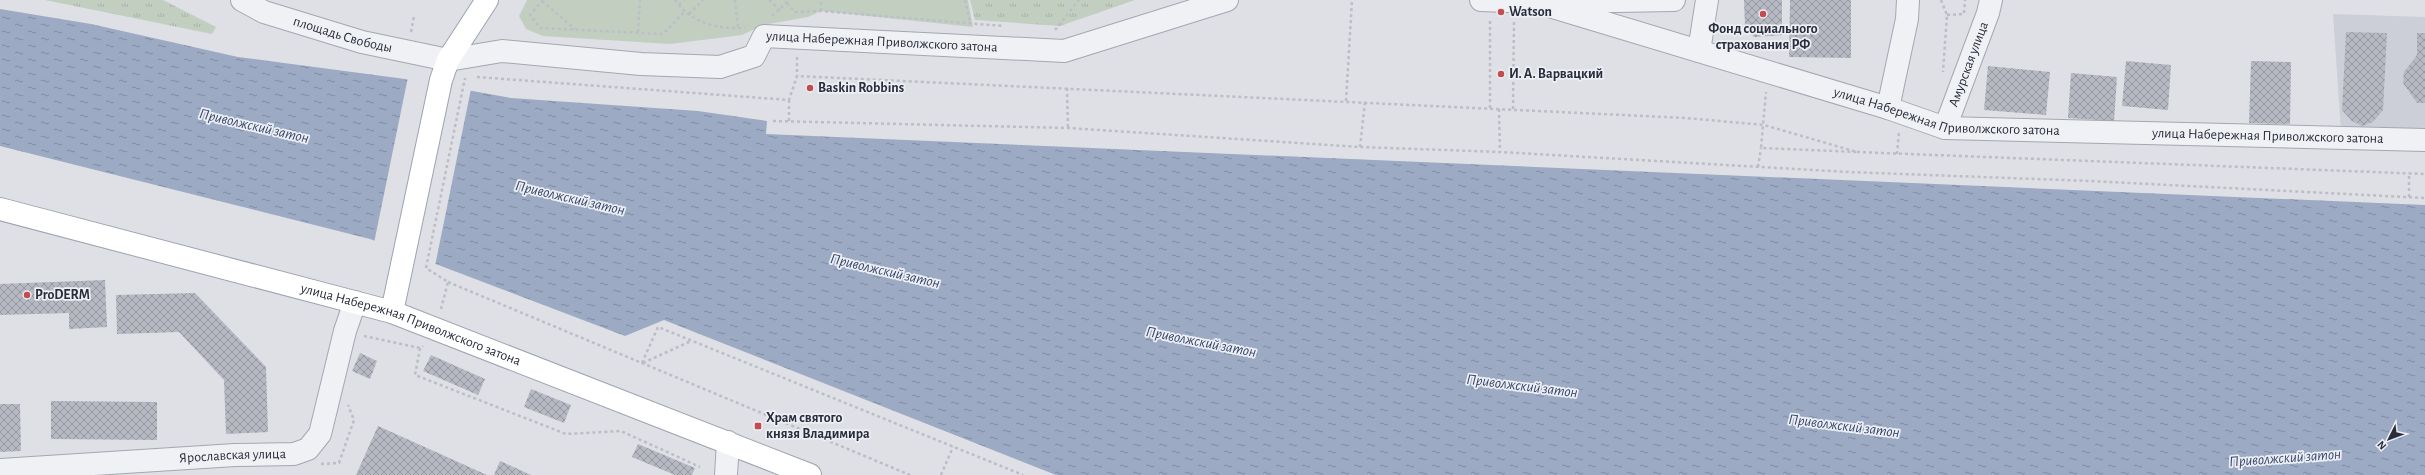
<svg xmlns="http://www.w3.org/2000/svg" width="2425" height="475" font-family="'Alegreya Sans',sans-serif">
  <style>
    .built { fill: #cccfd8 }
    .grass { fill: url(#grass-tufts) }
    .park { fill: #c2cfc0 }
    .water { fill: url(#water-ripples) }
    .pier { fill: #dee0e6 }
    .building { fill: url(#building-cross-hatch) }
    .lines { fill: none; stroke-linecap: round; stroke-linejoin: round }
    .minor-casing { stroke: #a4a7b0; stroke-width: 24 }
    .major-casing { stroke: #9ea3b1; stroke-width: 24 }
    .path { stroke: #bcbec5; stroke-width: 2.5; stroke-dasharray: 3 3; stroke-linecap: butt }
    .minor { stroke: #f0f1f5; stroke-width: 22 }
    .major { stroke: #fff; stroke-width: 22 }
    .poi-dot { fill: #c24c4f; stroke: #edeff4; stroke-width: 1.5 }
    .labels { text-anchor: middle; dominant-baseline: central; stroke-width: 3.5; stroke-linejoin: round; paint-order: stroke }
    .poi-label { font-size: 14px; font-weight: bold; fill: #292d3c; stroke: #edeff4; text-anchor: start }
    .street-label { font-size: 14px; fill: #292d3c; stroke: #edeff4 }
    .water-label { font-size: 15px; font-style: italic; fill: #36476c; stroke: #edeff4 }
  </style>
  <defs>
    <pattern id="grass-tufts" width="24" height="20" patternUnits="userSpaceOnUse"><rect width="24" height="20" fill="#c2cfc0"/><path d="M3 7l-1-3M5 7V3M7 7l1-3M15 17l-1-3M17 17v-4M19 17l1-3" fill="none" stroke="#a7b2a6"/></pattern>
    <pattern id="water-ripples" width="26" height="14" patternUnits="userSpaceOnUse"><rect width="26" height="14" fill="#9caac4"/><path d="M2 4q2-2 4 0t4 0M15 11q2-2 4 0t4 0" fill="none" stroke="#7f8ba0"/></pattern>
    <pattern id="building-cross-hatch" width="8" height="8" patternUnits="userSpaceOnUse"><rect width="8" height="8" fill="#b6b9c2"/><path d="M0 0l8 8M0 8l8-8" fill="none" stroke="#94979f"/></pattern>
  </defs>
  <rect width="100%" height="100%" fill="#dee0e6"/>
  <!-- built -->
  <path class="built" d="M2333 14 2425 17V134L2341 132Z"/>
  <!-- grass -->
  <path class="grass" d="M45 0H163L216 27 212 34Z
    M970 0H1135L1060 26 975 20Z"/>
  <!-- park -->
  <path class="park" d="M527 0H968L973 27 821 11 808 17 763 25 742 35 670 44 543 36 526 29 519 16Z"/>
  <!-- water -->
  <path class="water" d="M0 9 91 24 238 57 405 79 511 98 698 111 767 121 766 134 2425 205V475H1056L664 320 625 336 370 239 0 146Z"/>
  <!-- pier -->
  <path class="pier" d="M408 77 471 89 435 266 374 243Z"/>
  <!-- building -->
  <path class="building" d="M1744 0H1782V35L1754 37 1745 27Z
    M1790 0H1851V58L1789 57Z
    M2346 32 2387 33 2383 110 2373 122 2362 126 2352 121 2342 110Z
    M2417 33H2425V103H2417L2403 83 2404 72 2417 55Z
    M2126 61 2171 65 2168 110 2122 106Z
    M2251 61 2291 62 2290 124 2249 123Z
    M1988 66 2050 72 2046 115 1984 110Z
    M2071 73 2117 77 2114 121 2068 118Z
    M105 280 107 327 69 329V313L0 315V284Z
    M195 293 266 367 268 432 226 434 224 380 179 332 117 334 116 295Z
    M360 353 377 361 370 379 352 371Z
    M431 355 485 379 478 395 423 371Z
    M531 389 571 405 564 423 524 407Z
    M51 401 157 402V440L51 439Z
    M0 404H20L21 451 0 452Z
    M378 426 487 475H356Z
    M638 444 695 468 692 475H675L632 457Z
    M500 461 531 475H494Z"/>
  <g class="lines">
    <defs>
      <g id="minor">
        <path id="s1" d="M242 0 264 12 362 42 448 60 502 51 641 64 720 67 754 56 764 36 1064 51 1227 0"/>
        <path id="s2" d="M1481 0 1536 2 1888 108 1945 128 2425 140"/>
        <path d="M1557 2 1674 0"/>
        <path d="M1699 51 1707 0"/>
        <path d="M1888 108 1907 19 1908 0"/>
        <path id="s3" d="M1945 128 1988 13 1991 0"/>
        <path id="s4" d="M0 470 235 455 294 454 308 449 320 434 345 331 355 302"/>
        <path d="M726 475 728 442"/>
      </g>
      <g id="major">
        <path id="s5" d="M0 209 392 312 810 475"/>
        <path d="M392 312 441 80 448 60 487 0"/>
      </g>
    </defs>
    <!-- minor casing -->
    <use href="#minor" class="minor-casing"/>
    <!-- major casing -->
    <use href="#major" class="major-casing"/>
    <!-- path -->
    <path class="path" d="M543 0 530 15 540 28 663 34 685 11
      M675 0C691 24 719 29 745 28
      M735 0 738 28
      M769 0 780 10
      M965 0 970 22
      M1941 0 1947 15 1943 72
      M542 1 575 29
      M787 3 795 12 821 11 1003 26
      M679 5 684 0
      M821 11V0
      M689 14 703 0
      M1947 15 1964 14 1965 0
      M772 16 789 0
      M1055 30 1079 0
      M411 32 414 16
      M638 32 640 0
      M797 57V76
      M477 77 789 100 797 76 1686 118 1764 125 1857 152 1761 148 1766 92
      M1067 88 1068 128
      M789 100V121
      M1346 101 1352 0
      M1490 108V21
      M1499 109 1500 152
      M1513 109 1514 20
      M773 121 1068 128 1360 147 1500 152 1848 172 2090 181 2425 198
      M1360 147 1365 102
      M1857 152 2425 174
      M1897 154 1899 132
      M1758 167 1761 148
      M2409 197V174
      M448 282 910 475
      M441 309 448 282 426 268 465 78
      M364 336 420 348 423 346
      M420 348 415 375 566 434 621 431 700 467
      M642 363 658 327 1023 475
      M643 363 691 341
      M321 464 339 463 354 420 348 405
      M941 475 953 447"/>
    <!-- minor -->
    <use href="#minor" class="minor"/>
    <!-- major -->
    <use href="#major" class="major"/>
  </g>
  <!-- markers -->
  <g class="poi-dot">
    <circle cx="1501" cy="12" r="4"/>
    <circle cx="1763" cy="14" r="4"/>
    <circle cx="1501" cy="74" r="4"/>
    <circle cx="810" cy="88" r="4"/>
    <circle cx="27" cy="295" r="4"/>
    <rect x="754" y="422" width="8" height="8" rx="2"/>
  </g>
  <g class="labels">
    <!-- poi labels -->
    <g class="poi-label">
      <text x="1509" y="12">Watson</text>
      <text x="1763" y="29" text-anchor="middle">Фонд социального<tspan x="1763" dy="16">страхования РФ</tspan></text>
      <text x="1509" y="74">И. А. Варвацкий</text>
      <text x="818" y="88">Baskin Robbins</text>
      <text x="35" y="295">ProDERM</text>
      <text x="766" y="418">Храм святого<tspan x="766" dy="16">князя Владимира</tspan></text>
    </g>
    <!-- street labels -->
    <g class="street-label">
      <text stroke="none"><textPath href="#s1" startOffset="107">площадь Свободы</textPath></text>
      <text stroke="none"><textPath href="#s1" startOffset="665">улица Набережная Приволжского затона</textPath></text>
      <text stroke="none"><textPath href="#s3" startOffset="68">Амурская улица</textPath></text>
      <text stroke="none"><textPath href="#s2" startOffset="482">улица Набережная Приволжского затона</textPath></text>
      <text stroke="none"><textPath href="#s2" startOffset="806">улица Набережная Приволжского затона</textPath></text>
      <text stroke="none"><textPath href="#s5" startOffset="427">улица Набережная Приволжского затона</textPath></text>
      <text stroke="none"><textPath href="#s4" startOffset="233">Ярославская улица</textPath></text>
    </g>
    <!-- water labels -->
    <g class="water-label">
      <text transform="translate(254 126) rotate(13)">Приволжский затон</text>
      <text transform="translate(570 198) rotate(13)">Приволжский затон</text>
      <text transform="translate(885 271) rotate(13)">Приволжский затон</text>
      <text transform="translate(1201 342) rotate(11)">Приволжский затон</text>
      <text transform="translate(1522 386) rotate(7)">Приволжский затон</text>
      <text transform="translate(1844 426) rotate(7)">Приволжский затон</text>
      <text transform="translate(2285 458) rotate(-4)">Приволжский затон</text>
    </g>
  </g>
  <!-- north arrow -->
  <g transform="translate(2389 439) rotate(228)" stroke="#edeff4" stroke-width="3" paint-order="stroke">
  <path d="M0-3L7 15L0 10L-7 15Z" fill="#292d3c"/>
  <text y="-6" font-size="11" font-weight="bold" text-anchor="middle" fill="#292d3c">N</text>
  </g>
</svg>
